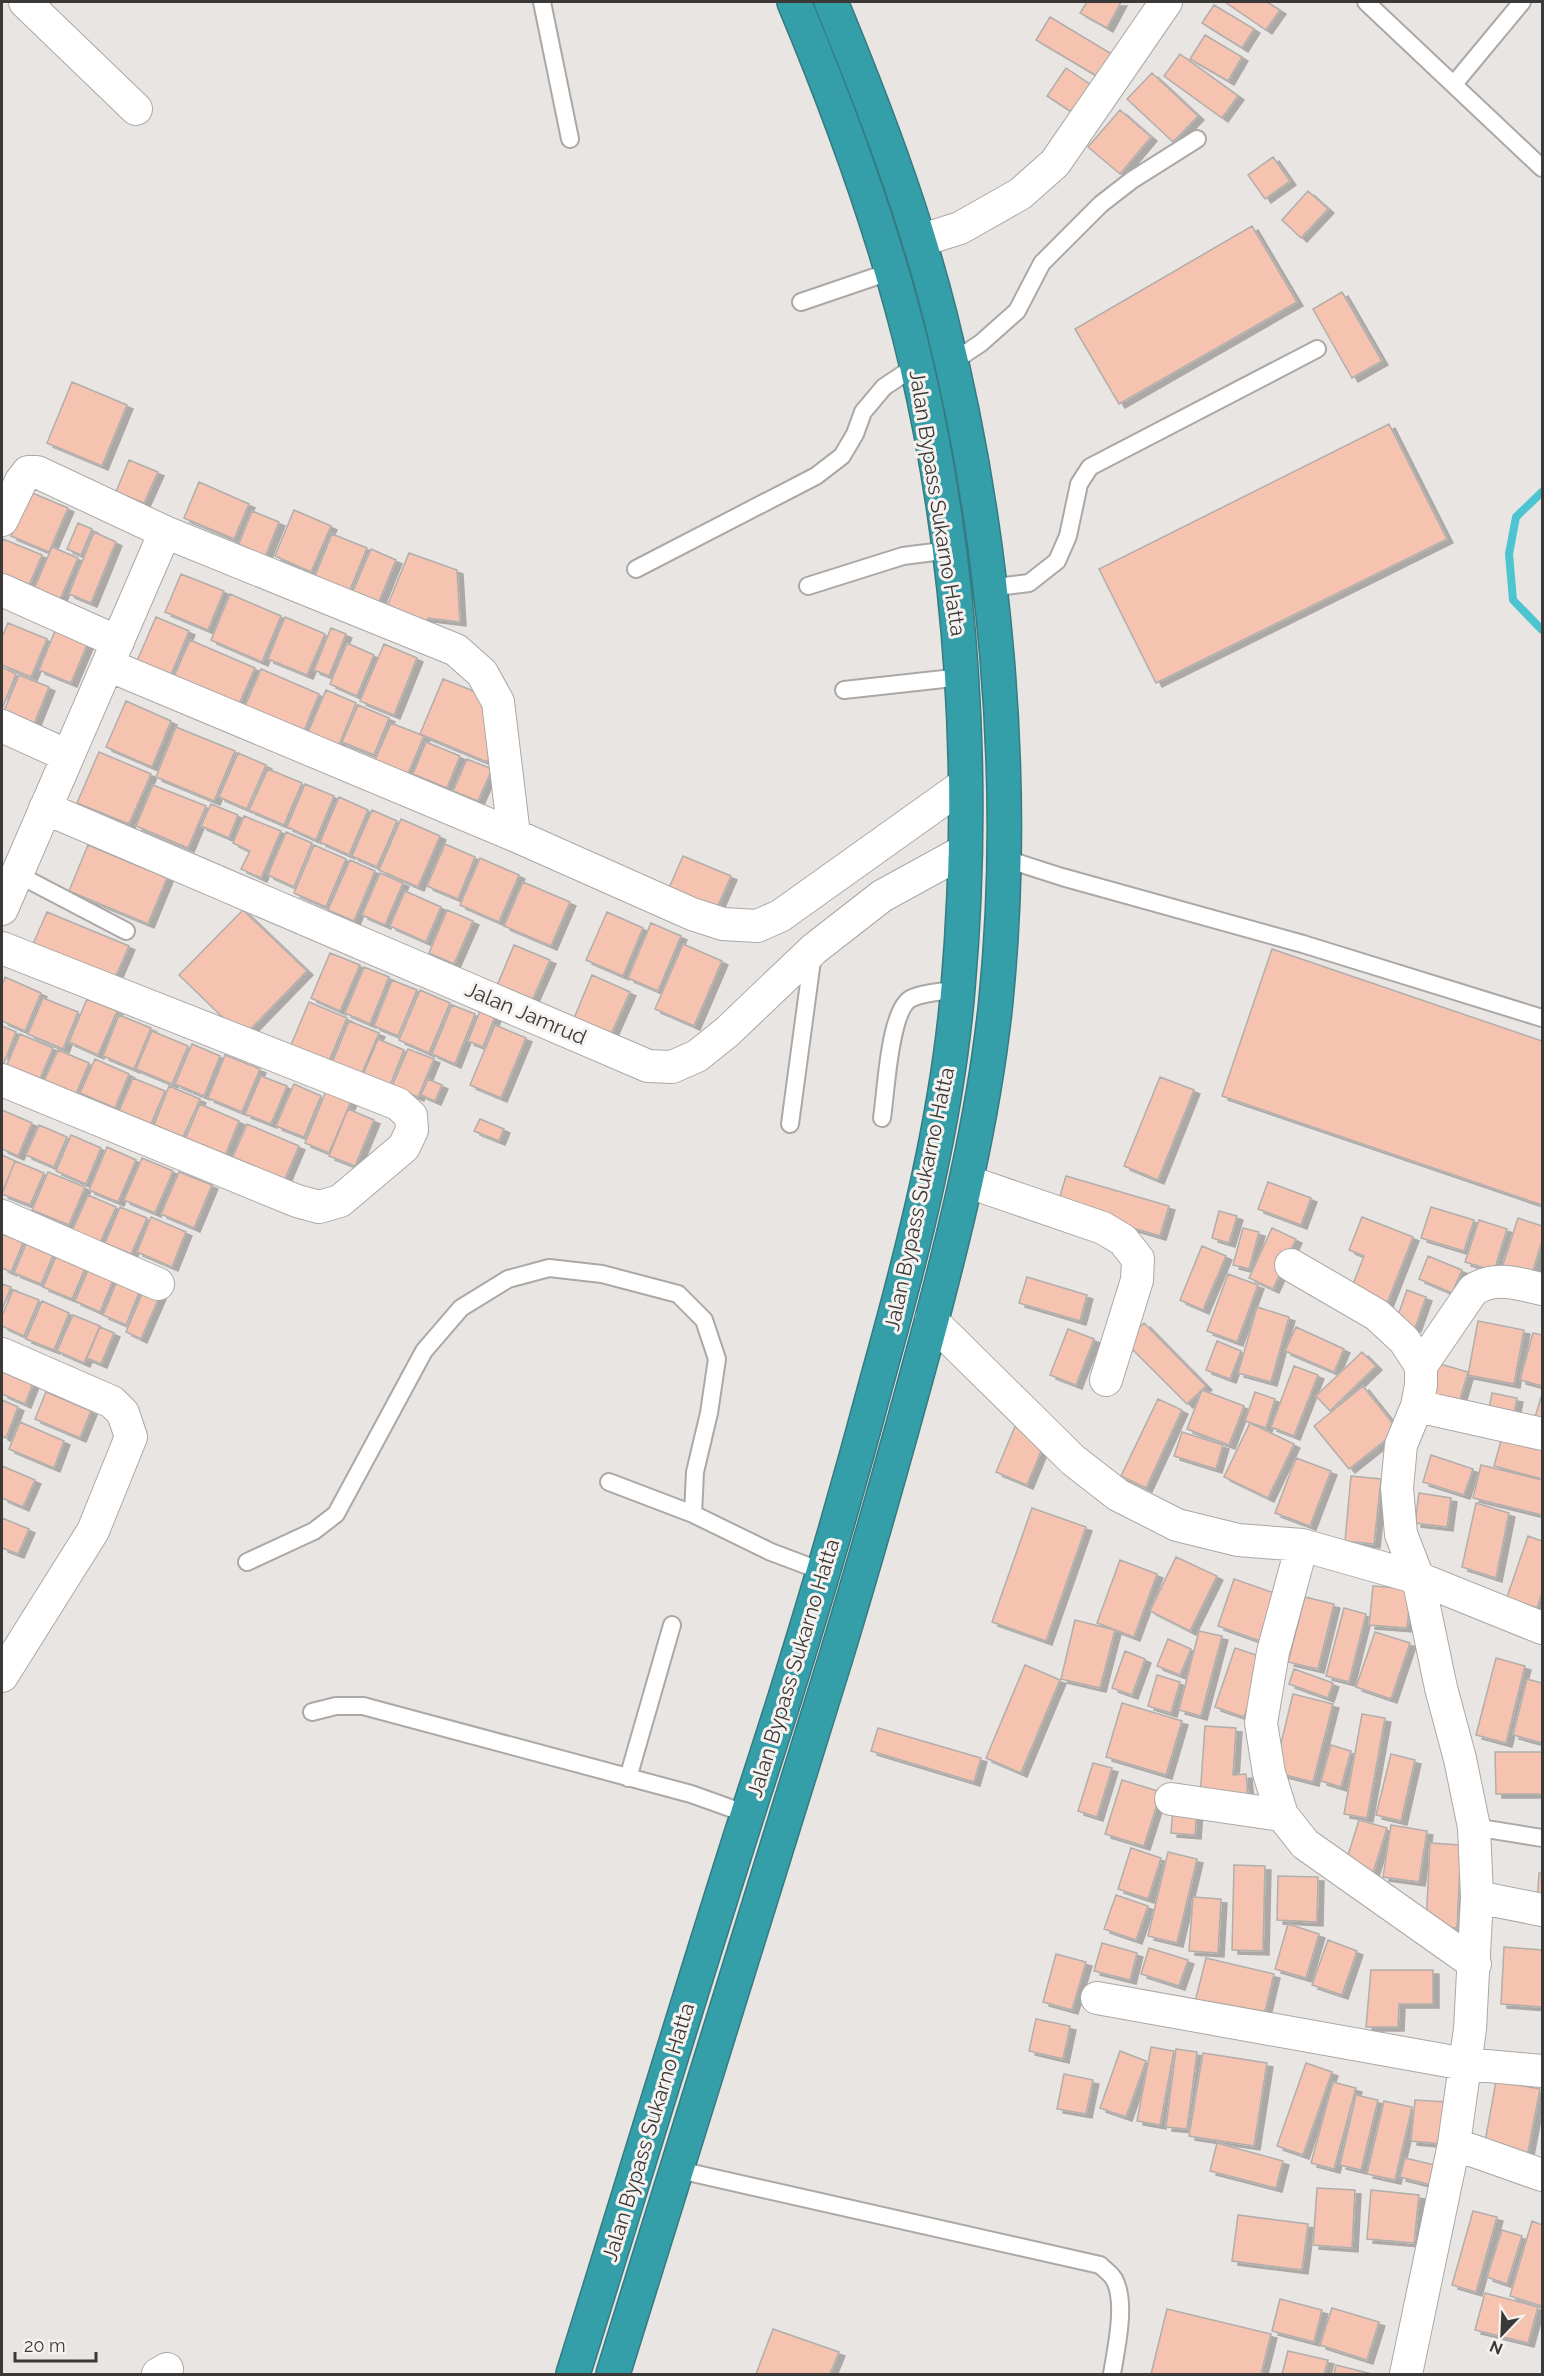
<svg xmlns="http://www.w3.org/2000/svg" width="1544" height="2376" font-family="Raleway,sans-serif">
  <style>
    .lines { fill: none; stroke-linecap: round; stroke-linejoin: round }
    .stream { stroke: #4cc5d1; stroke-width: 8 }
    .building { fill: #f6c3b0; stroke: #b1aeac; stroke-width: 1.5; filter: url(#shadow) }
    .lane-casing { stroke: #aba8a6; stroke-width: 20 }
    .street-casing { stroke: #aba8a6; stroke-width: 34 }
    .highway-casing { stroke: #367b81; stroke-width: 36 }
    .lane { stroke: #fff; stroke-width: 16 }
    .street { stroke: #fff; stroke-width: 32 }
    .highway { stroke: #349ea9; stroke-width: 33 }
    .labels { text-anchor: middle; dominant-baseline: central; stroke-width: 6; stroke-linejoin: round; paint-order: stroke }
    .street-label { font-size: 21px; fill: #3b3938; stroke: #f6f2f0 }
  </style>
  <defs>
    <filter id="shadow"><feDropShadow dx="6" dy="4" stdDeviation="0" flood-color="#0004"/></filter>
  </defs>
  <rect width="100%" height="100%" fill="#e9e5e3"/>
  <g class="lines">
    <!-- stream -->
    <path class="stream" d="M1542 492 1516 517 1509 554 1513 600 1542 630"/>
  </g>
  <!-- building -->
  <path class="building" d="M1087 2H1121L1107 28 1080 13Z
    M1225 2H1267L1280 10 1266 30Z
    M1214 5 1254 29 1242 48 1202 23Z
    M1050 17 1120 59 1107 82 1036 40Z
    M1205 35 1242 57 1228 81 1190 59Z
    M1180 54 1238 96 1222 118 1164 76Z
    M1066 68 1100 91 1082 119 1047 96Z
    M1152 73 1198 116 1173 142 1127 99Z
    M1120 110 1151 137 1120 174 1088 147Z
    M1273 157 1290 181 1265 199 1248 175Z
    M1308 191 1328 209 1301 238 1282 220Z
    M1252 226 1297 302 1119 404 1075 329Z
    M1342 292 1382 361 1352 378 1313 309Z
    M72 382 127 405 102 466 47 443Z
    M1389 424 1447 539 1156 683 1099 569Z
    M129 460 158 472 144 503 116 492Z
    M199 482 249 504 234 539 184 518Z
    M30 492 68 508 49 552 11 536Z
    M294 510 331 526 311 572 275 556Z
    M252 511 279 522 265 557 238 546Z
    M78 523 92 529 81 555 67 549Z
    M94 532 116 542 91 603 69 594Z
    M332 534 367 548 347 597 312 583Z
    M3 539 42 555 24 597 2 588V544Z
    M52 547 78 558 55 611 29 601Z
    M371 549 396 560 378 604 352 593Z
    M409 553 457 570 460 622 428 618 423 631 384 614Z
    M181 574 224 591 208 630 165 612Z
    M230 594 281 616 262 662 211 640Z
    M156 617 189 631 168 682 134 668Z
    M285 617 325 634 307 675 268 659Z
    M8 623 47 639 31 677 2 665V637Z
    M331 628 346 634 329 676 314 670Z
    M55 631 87 645 71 683 39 670Z
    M190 640 255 668 236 711 171 683Z
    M347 643 374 655 357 696 330 684Z
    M384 644 417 658 394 715 360 701Z
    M2 667 16 674 2 709Z
    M261 669 319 694 304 731 245 706Z
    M19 675 49 687 32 729 2 716Z
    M443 679 489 697 497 743 487 762 420 734Z
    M326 690 356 703 337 750 306 737Z
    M126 701 171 721 152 767 106 747Z
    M358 705 389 718 374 755 342 742Z
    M391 723 424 736 407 776 374 762Z
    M176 727 235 751 214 801 156 777Z
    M426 742 460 756 447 788 413 774Z
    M99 752 151 774 129 824 77 803Z
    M238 753 266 765 247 809 219 797Z
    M467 759 492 769 478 801 453 791Z
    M268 769 302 783 284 825 249 810Z
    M305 784 334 796 316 840 287 827Z
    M153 785 206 806 188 848 136 826Z
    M339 797 368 810 349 855 320 842Z
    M211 804 238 815 229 838 201 826Z
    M372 810 397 821 377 867 352 856Z
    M244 816 281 831 261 878 241 869 250 851 233 843Z
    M401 819 440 836 418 887 379 870Z
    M286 832 312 843 294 887 268 875Z
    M445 844 475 857 458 899 427 886Z
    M88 845 167 878 148 924 69 891Z
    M314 845 346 859 326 907 294 893Z
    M683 856 731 876 717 908 669 888Z
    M480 858 519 875 499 922 460 905Z
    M350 860 375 871 354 921 328 910Z
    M380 873 403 883 385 925 362 915Z
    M523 882 570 902 551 946 504 926Z
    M405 891 441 907 426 942 390 926Z
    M243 910 307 971 243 1037 179 975Z
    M447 910 473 921 454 964 429 953Z
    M47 912 129 946 115 978 33 944Z
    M607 912 643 928 623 976 586 960Z
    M651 923 681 936 658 991 628 978Z
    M683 944 722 961 694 1026 655 1009Z
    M514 945 550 960 531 1003 496 988Z
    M1272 949 1542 1041V1205L1222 1096Z
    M330 953 360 965 340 1011 311 998Z
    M364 967 389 977 370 1024 345 1013Z
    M592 975 630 992 609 1039 572 1023Z
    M5 977 41 993 25 1031 2 1021V986Z
    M392 980 417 990 398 1036 374 1026Z
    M420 990 450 1003 429 1053 399 1040Z
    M43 998 78 1012 63 1049 28 1034Z
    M87 999 117 1011 98 1055 69 1042Z
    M309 1002 347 1018 326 1068 288 1052Z
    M452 1005 475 1014 455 1064 432 1054Z
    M480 1011 495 1017 483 1047 468 1041Z
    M119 1015 151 1028 134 1069 103 1056Z
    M349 1021 379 1033 359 1080 330 1068Z
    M495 1025 526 1038 501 1098 470 1085Z
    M2 1026 16 1032 2 1068Z
    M152 1031 188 1046 172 1084 136 1069Z
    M20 1034 53 1048 39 1081 6 1067Z
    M378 1039 404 1050 389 1088 362 1077Z
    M192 1044 220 1056 204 1096 175 1084Z
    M408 1049 434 1059 418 1097 392 1086Z
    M58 1050 89 1063 76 1094 44 1081Z
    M225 1055 260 1069 242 1112 208 1098Z
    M95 1059 129 1074 115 1108 80 1093Z
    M261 1076 287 1086 271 1124 245 1114Z
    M1160 1077 1194 1090 1158 1180 1124 1166Z
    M133 1078 165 1091 151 1124 119 1111Z
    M428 1079 442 1085 435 1101 421 1095Z
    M294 1084 321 1096 304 1137 276 1126Z
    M169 1086 200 1099 183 1137 154 1125Z
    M326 1091 351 1101 329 1153 305 1143Z
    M200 1104 239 1121 223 1161 183 1144Z
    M348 1109 374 1120 355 1166 329 1156Z
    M2 1110 32 1123 18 1156 2 1149Z
    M480 1119 504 1129 499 1141 474 1131Z
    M247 1124 299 1146 281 1188 229 1166Z
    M39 1125 67 1137 54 1167 26 1155Z
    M71 1135 101 1148 86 1184 56 1171Z
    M107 1147 136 1160 118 1202 89 1190Z
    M2 1155 15 1161 2 1193Z
    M142 1158 173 1171 155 1213 124 1200Z
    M15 1161 44 1173 30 1205 2 1194Z
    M48 1172 85 1187 69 1225 32 1210Z
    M179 1172 212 1185 194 1228 161 1214Z
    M1066 1176 1169 1206 1160 1236 1057 1206Z
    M1268 1182 1311 1198 1301 1225 1258 1209Z
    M88 1195 116 1207 100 1243 72 1231Z
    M120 1207 147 1218 131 1254 105 1243Z
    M1431 1207 1474 1220 1464 1251 1421 1238Z
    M1219 1211 1237 1216 1229 1243 1212 1238Z
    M151 1217 186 1232 172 1267 137 1252Z
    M1362 1217 1413 1237 1386 1306 1350 1292 1364 1256 1349 1250Z
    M1518 1218 1542 1226V1241L1532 1274 1503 1265Z
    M1479 1220 1507 1229 1494 1271 1465 1262Z
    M2 1228 25 1238 11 1272 2 1268Z
    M1243 1228 1259 1232 1249 1269 1233 1265Z
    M1272 1228 1296 1239 1273 1289 1249 1278Z
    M29 1237 56 1249 41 1284 14 1273Z
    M1202 1246 1226 1256 1203 1310 1180 1300Z
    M58 1252 87 1264 72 1299 43 1287Z
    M1428 1256 1462 1270 1452 1293 1419 1279Z
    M88 1270 113 1280 100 1312 75 1301Z
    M1228 1274 1258 1285 1237 1342 1207 1331Z
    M1027 1277 1087 1295 1080 1321 1019 1303Z
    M117 1281 140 1290 126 1325 103 1315Z
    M2 1284 11 1287 2 1310Z
    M145 1287 161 1293 141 1339 126 1332Z
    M13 1290 39 1300 24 1336 2 1326V1316Z
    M1407 1290 1426 1297 1415 1328 1396 1321Z
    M42 1301 69 1313 54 1350 26 1339Z
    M1257 1307 1289 1317 1271 1382 1238 1373Z
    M73 1315 100 1326 84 1363 57 1351Z
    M1478 1321 1524 1330 1514 1384 1468 1375Z
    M1144 1323 1206 1386 1187 1404 1125 1342Z
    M100 1327 114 1333 101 1364 87 1358Z
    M1296 1327 1344 1349 1334 1372 1285 1351Z
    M1068 1329 1094 1339 1076 1385 1050 1375Z
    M1533 1333 1542 1335V1386L1520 1380Z
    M1217 1341 1241 1351 1230 1379 1206 1370Z
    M1362 1352 1376 1366 1330 1411 1316 1396Z
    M2 1359 37 1373 25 1404 2 1394Z
    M1433 1362 1468 1372 1456 1413 1421 1404Z
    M1294 1366 1318 1375 1294 1436 1271 1427Z
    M1363 1386 1398 1430 1349 1469 1314 1426Z
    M1202 1390 1244 1406 1229 1445 1187 1429Z
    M46 1392 91 1411 80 1438 35 1419Z
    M1255 1392 1275 1399 1266 1428 1245 1421Z
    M1492 1393 1517 1398 1513 1419 1488 1415Z
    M1542 1394V1420L1535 1417Z
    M1158 1399 1182 1410 1146 1488 1121 1476Z
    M2 1400 18 1407 6 1438 2 1436Z
    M20 1422 64 1441 54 1468 9 1449Z
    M1250 1423 1294 1444 1268 1498 1224 1477Z
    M1016 1424 1047 1437 1027 1485 996 1472Z
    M1504 1430 1542 1441V1479L1494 1466Z
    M1182 1432 1223 1445 1216 1469 1174 1456Z
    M1431 1455 1473 1469 1464 1495 1423 1482Z
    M1296 1458 1331 1471 1310 1526 1275 1513Z
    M1481 1465 1542 1480V1515L1473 1498Z
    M2 1466 35 1480 23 1507 2 1498Z
    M1351 1476 1381 1479 1374 1544 1345 1541Z
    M1419 1493 1451 1498 1447 1527 1415 1523Z
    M1476 1503 1509 1513 1496 1578 1462 1567Z
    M1032 1508 1086 1527 1046 1641 992 1622Z
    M2 1518 29 1529 18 1554 2 1548Z
    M1528 1536 1542 1541V1593L1537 1608 1507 1597Z
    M1176 1557 1217 1576 1190 1631 1150 1611Z
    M1120 1560 1157 1574 1134 1637 1097 1623Z
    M1234 1579 1277 1594 1260 1641 1218 1626Z
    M1373 1586 1411 1589 1407 1628 1369 1625Z
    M1305 1597 1334 1604 1318 1669 1288 1662Z
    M1344 1608 1366 1614 1349 1682 1326 1676Z
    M1075 1620 1115 1630 1100 1688 1061 1679Z
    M1199 1631 1222 1636 1201 1716 1179 1710Z
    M1375 1632 1410 1643 1391 1699 1356 1687Z
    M1168 1639 1191 1649 1180 1675 1157 1666Z
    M1235 1648 1265 1658 1244 1717 1215 1707Z
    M1125 1651 1145 1659 1132 1695 1112 1688Z
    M1496 1658 1525 1666 1506 1743 1476 1735Z
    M1025 1665 1060 1680 1021 1773 986 1758Z
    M1294 1669 1333 1683 1328 1698 1289 1684Z
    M1157 1675 1180 1682 1171 1713 1148 1706Z
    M1527 1679 1542 1683V1743L1513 1735Z
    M1293 1694 1333 1704 1313 1782 1274 1772Z
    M1122 1703 1182 1721 1166 1775 1106 1757Z
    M1362 1714 1385 1718 1367 1818 1344 1814Z
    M1205 1726 1236 1728 1233 1775 1246 1774 1248 1798 1200 1796Z
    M878 1728 981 1758 974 1782 871 1751Z
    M1331 1745 1351 1751 1341 1787 1321 1781Z
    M1495 1752H1542V1794H1496Z
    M1391 1754 1415 1760 1401 1821 1376 1815Z
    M1093 1763 1112 1768 1097 1817 1078 1811Z
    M1122 1780 1161 1792 1144 1846 1105 1834Z
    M1173 1807 1197 1809 1195 1835 1171 1833Z
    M1359 1820 1387 1828 1372 1876 1344 1868Z
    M1391 1825 1427 1831 1419 1882 1383 1877Z
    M1430 1843 1461 1845 1457 1928 1426 1926Z
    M1131 1848 1161 1858 1148 1899 1118 1889Z
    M1168 1852 1197 1859 1177 1943 1148 1936Z
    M1234 1865 1265 1866 1263 1951 1232 1950Z
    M1539 1873H1542V1904H1537Z
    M1278 1876 1318 1877 1317 1922 1277 1920Z
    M1116 1895 1148 1906 1136 1940 1104 1929Z
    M1193 1897 1221 1899 1218 1953 1189 1951Z
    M1288 1924 1319 1934 1306 1978 1275 1969Z
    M1328 1940 1357 1951 1342 1995 1312 1985Z
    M1102 1943 1137 1953 1130 1980 1094 1971Z
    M1504 1947 1542 1950V2007L1501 2004Z
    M1149 1948 1188 1960 1179 1986 1141 1974Z
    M1056 1954 1086 1962 1072 2010 1043 2002Z
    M1206 1958 1274 1974 1263 2020 1195 2002Z
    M1371 1970H1433V2004H1399L1398 2027H1366Z
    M1036 2019 1070 2026 1063 2059 1029 2051Z
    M1151 2047 1174 2051 1160 2125 1137 2121Z
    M1176 2049 1197 2052 1187 2129 1166 2127Z
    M1120 2051 1146 2061 1126 2117 1100 2108Z
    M1203 2053 1267 2063 1254 2146 1189 2136Z
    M1306 2063 1332 2072 1303 2155 1277 2146Z
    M1064 2074 1093 2080 1086 2114 1057 2109Z
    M1496 2081 1540 2089 1526 2162 1483 2153Z
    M1333 2082 1356 2088 1334 2169 1311 2163Z
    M1356 2095 1378 2100 1361 2170 1340 2165Z
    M1415 2100 1446 2102 1442 2144 1411 2141Z
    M1384 2101 1412 2107 1395 2180 1367 2174Z
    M1217 2143 1283 2161 1276 2188 1210 2171Z
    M1405 2158 1439 2166 1435 2186 1400 2177Z
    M1317 2188 1355 2190 1352 2248 1313 2245Z
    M1371 2190 1419 2195 1414 2243 1367 2239Z
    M1473 2211 1497 2217 1476 2292 1452 2285Z
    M1238 2215 1308 2224 1302 2270 1232 2261Z
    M1532 2221 1542 2225V2306L1510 2296Z
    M1502 2230 1522 2236 1507 2284 1487 2277Z
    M1485 2293 1538 2307 1528 2343 1475 2330Z
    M1280 2299 1322 2310 1314 2342 1272 2331Z
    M1332 2308 1379 2322 1367 2360 1320 2345Z
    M1167 2309 1271 2334 1261 2374H1151Z
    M773 2329 839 2352 830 2374H756Z
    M1288 2351 1328 2360 1324 2374H1282Z
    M1336 2365 1372 2374H1334Z"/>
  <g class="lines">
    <defs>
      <path id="lane" d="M542 2 570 139
        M1366 2 1542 168
        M1454 84 1522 2
        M801 302 892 271
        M951 363 981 343 1017 311 1042 263 1101 204 1132 180 1197 139
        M636 569 816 476 842 456 855 434 863 412 884 387 917 365
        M808 586 903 556 950 550
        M989 588 1029 583 1057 561 1068 536 1079 484 1090 467 1317 349
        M844 690 962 677
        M1003 858 1062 877 1303 944 1542 1018
        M17 874 126 931
        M882 1118C886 1094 889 1008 912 998 925 992 944 992 958 989
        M790 1124 813 953
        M609 1482 693 1514
        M247 1562 314 1531 336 1514 424 1351 461 1308 508 1279 549 1268 602 1274 678 1294 704 1320 717 1359 709 1413 695 1472 693 1514 771 1552 824 1572
        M312 1712 336 1706H363L691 1794 747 1814
        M628 1778 672 1625
        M1474 1827 1542 1838
        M679 2170 1100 2265C1104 2269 1111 2274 1114 2279 1127 2302 1116 2349 1112 2374"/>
      <path id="street" d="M25 2 136 109
        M919 241 960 228 1020 194 1055 163 1166 2
        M2 520 21 481 28 472H37L165 532 456 650 482 673 498 702 514 835
        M2 590 118 642
        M108 665 514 835 692 914 723 924 757 926 780 916 965 784
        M2 726 68 756
        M45 808 648 1066 672 1067 697 1056 727 1032 814 949 882 896 964 851
        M2 909 165 532
        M2 948 398 1104 411 1116 412 1130 404 1147 340 1201 319 1207 297 1201 2 1080
        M966 1181 1103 1228 1123 1240 1138 1259 1137 1280 1106 1380
        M2 1216 158 1284
        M1291 1265 1377 1315 1404 1340 1421 1366V1385L1417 1406 1401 1445 1397 1488 1401 1534 1418 1578 1441 1688 1460 1759 1474 1827 1477 1897 1470 2029 1454 2144 1406 2374
        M931 1320 1073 1460 1118 1495 1177 1525 1238 1540 1302 1545 1418 1578 1542 1628
        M2 1354 112 1402 123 1413 131 1437 93 1531 2 1676
        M1421 1366 1473 1290C1496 1275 1518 1284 1542 1289
        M1417 1406 1542 1434
        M1302 1545 1273 1652 1261 1723 1269 1773 1282 1815 1305 1844 1475 1964
        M1171 1799 1282 1815
        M1477 1897 1542 1910
        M1097 1998 1465 2064 1542 2071
        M1454 2144 1542 2175
        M158 2374 167 2369"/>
      <path id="highway" d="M573 2374C637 2171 698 1966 764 1763 806 1634 844 1504 879 1373 914 1247 947 1119 958 988 976 780 963 566 916 363 887 239 843 119 794 2
        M613 2374C689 2136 762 1897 836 1657 867 1555 896 1452 924 1349 955 1234 984 1118 996 1000 1018 779 995 530 940 315 913 208 873 104 831 2"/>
    </defs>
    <!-- lane casing -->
    <use href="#lane" class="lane-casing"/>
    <!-- street casing -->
    <use href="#street" class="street-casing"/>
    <!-- highway casing -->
    <use href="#highway" class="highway-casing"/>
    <!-- lane -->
    <use href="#lane" class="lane"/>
    <!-- street -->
    <use href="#street" class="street"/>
    <!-- highway -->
    <use href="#highway" class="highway"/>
  </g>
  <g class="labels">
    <!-- street labels -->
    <g class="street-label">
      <text transform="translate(938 503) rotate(81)">Jalan Bypass Sukarno Hatta</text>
      <text transform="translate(526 1013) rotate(23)">Jalan Jamrud</text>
      <text transform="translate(919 1199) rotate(-78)">Jalan Bypass Sukarno Hatta</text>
      <text transform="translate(793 1668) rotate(-73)">Jalan Bypass Sukarno Hatta</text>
      <text transform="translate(648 2132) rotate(-73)">Jalan Bypass Sukarno Hatta</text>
    </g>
  </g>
  <!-- border -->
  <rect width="1544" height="2376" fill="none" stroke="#3b3938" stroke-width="6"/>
  <!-- north arrow -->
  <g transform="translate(1502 2334) rotate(203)" stroke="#f6f2f0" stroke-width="4.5" paint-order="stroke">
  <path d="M0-4.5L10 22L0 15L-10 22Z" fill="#3b3938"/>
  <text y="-9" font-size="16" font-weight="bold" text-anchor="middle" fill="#3b3938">N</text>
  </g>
  <!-- scale -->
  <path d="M15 2352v9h81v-9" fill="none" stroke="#3b3938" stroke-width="3"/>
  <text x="24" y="2352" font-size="18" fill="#3b3938" stroke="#f6f2f0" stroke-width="4.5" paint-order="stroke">20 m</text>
</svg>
